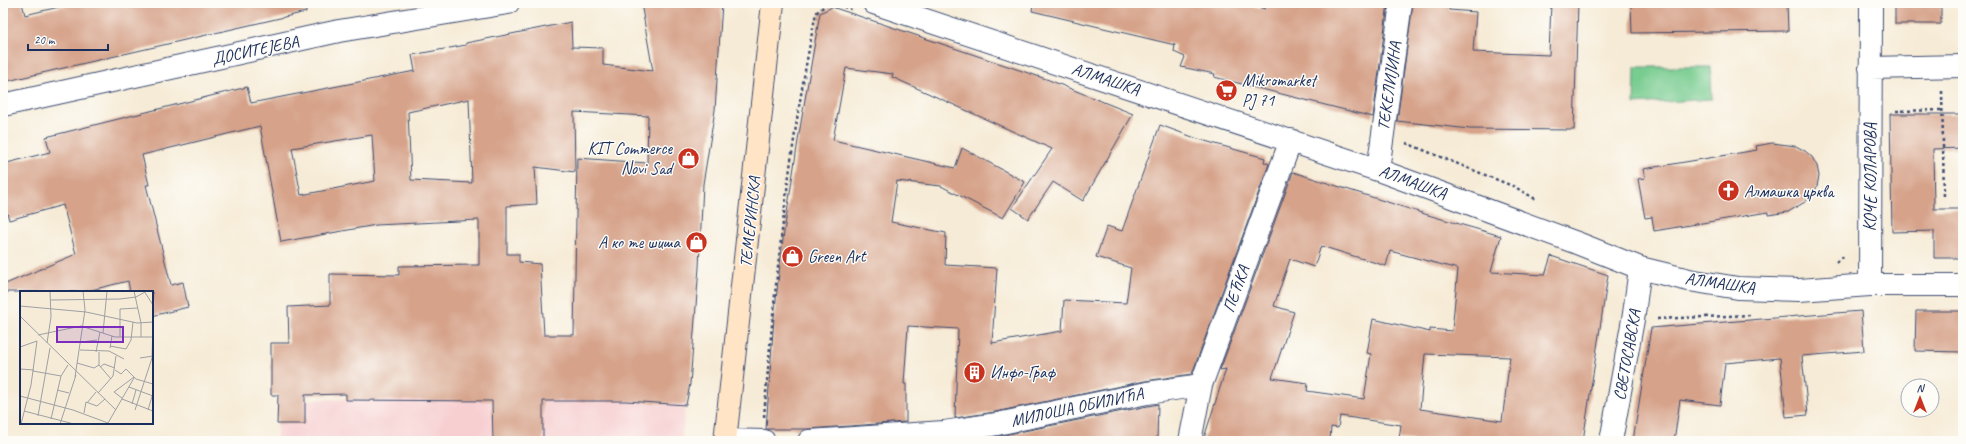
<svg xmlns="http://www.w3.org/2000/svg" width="1966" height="444" font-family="Caveat,sans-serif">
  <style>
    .built { fill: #f7cfd1 }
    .green { fill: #78cc90; stroke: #4a7e77 }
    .building { fill: #d6a289; fill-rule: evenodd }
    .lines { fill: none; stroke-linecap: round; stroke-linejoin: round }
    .street-casing { stroke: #3c4b70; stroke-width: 24 }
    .secondary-casing { stroke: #3c4b70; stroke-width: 24 }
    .path { stroke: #3c4b70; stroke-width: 2.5; stroke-dasharray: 3 3; stroke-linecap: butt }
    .street { stroke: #fff; stroke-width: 22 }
    .secondary { stroke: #ffe4c6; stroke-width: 22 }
    .labels { text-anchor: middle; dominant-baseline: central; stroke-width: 3; stroke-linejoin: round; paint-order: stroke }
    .street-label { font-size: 17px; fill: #1b2f5e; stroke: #fdfcf7 }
    .poi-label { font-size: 17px; fill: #1b2f5e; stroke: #fdfcf7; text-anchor: start }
    .inset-road { fill: none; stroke: #9ea0a6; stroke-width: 1 }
    .view { fill: #7b2cbf; fill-opacity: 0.15; stroke: #7b2cbf; stroke-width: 2 }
    .inset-edge { fill: none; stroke: #1b2f5e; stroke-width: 2 }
  </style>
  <rect width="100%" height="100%" fill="#fdfcf7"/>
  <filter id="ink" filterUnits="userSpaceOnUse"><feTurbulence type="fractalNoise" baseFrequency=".025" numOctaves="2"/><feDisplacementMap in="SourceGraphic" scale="8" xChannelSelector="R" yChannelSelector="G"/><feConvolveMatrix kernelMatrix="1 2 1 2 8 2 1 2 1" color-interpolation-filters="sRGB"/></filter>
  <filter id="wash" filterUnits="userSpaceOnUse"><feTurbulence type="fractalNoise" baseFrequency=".012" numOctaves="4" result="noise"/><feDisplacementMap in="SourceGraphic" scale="16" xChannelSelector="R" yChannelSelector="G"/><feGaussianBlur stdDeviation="0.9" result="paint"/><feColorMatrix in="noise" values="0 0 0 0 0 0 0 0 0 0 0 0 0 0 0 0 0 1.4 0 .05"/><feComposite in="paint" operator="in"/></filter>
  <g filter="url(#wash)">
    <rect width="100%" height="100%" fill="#f6ebd6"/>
    <!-- built -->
    <path class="built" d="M277 399 615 401 686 405 681 441H277Z"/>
    <!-- green -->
    <path class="green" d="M1635 67H1711L1712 99 1634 104Z"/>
    <g id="blocks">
      <!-- building -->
      <path class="building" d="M3 3H22L25 15 76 3H305L306 12 3 82Z
        M641 3H722L715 110 703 184 699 267 690 384 686 405 626 401H543V441H493L492 401 346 400V394L305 395V424H277L278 395H271V343H289L288 307 330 305V274L399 275V266L479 265V220L376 225 281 242 260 126 142 155 149 185H146L171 285 183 282 188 307 152 316V292H130L128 281 83 292H3V285L76 254 63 205 9 220 3 198V164L50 152 46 137 247 87 251 103 415 71 412 55 466 45V43L571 22 572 47 603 48V65L653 71ZM469 99 472 183 411 180 408 112ZM574 112 648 116 647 163 577 158 574 335H544L540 264 519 262V254H507V206L537 204 535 167 575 172ZM372 135 375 181 301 195 292 148Z
        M1033 3H1243L1265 9 1266 3H1388L1373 117 1214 77 1215 74 1181 67 1185 57 1174 52 1175 45 1032 11Z
        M1413 3H1450L1449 10 1476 12 1473 52 1549 55 1551 3H1578L1574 130 1470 129 1397 121Z
        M1631 3H1787L1788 31 1632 33Z
        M1895 3H1941V24H1895Z
        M832 7 1049 80 1133 114 1083 201 1053 182 1028 219 1012 208 1052 149 892 77 893 74 846 68 833 140 955 168 962 148 1025 182 1003 218 941 186 897 181 891 222 946 233 945 265 997 268 992 343 1062 331 1064 300 1126 303 1131 268 1096 257 1107 226 1122 231 1160 125 1198 139 1265 158 1264 162 1269 164 1192 374 1145 381 995 412 955 418 958 329 908 326 904 384H906V422L808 429H766L774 317 783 239 799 134 820 13Z
        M1890 114H1963V148L1933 149 1934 209H1963V258H1934V231L1892 232Z
        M1772 143 1796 146 1805 151 1812 157 1817 166 1819 176 1817 186 1813 195 1805 202 1788 212 1768 215V212L1654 231 1652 217 1645 218 1638 179 1645 178 1643 169 1757 150 1756 146Z
        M1293 172 1428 215 1501 236 1491 272 1545 275 1551 256 1608 275 1583 441H1419L1399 439 1401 425 1340 416 1338 428 1331 427 1330 441H1203L1226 369 1220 370ZM1321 246 1386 266 1390 251 1458 269 1452 331 1430 329V332L1373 319 1367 353 1371 354 1364 399 1307 391 1308 383 1272 378 1294 312 1274 306 1290 259 1314 267ZM1425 354 1510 357 1502 421 1420 409Z
        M1861 311 1864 351 1802 356 1808 415 1786 417 1780 358 1725 363 1720 405 1680 400 1674 441H1633L1651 328Z
        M1916 311H1963V352L1915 351Z
        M1158 404 1157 441H968L999 436Z"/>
    </g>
  </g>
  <g filter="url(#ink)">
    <use href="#blocks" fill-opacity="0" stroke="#3c4b70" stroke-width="1"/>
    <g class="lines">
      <defs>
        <path id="street" d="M874 3 1378 170 1577 243 1640 268 1689 280 1738 288 1799 290 1870 285H1963
          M1870 68 1963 66
          M3 105 339 31 508 3
          M1378 170 1401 3
          M1870 285 1871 3
          M725 440 764 441
          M809 441 944 432 997 424 1147 393 1201 385
          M1190 441 1201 385 1291 140
          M1611 441 1634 314 1640 268"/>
        <path id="secondary" d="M725 441 773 3"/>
      </defs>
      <!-- street casing -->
      <use href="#street" class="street-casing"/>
      <!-- secondary casing -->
      <use href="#secondary" class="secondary-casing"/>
      <!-- path -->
      <path class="path" d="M832 3 851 9
        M1942 91 1944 199
        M1896 111 1943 110
        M1406 143 1515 187 1537 200
        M1836 262 1845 255
        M1657 319 1752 315
        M764 417C775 281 789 146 816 13L828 3"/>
      <!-- street -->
      <use href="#street" class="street"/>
      <!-- secondary -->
      <use href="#secondary" class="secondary"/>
    </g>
  </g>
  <!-- icons -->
  <defs>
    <symbol id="supermarket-disc" viewBox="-11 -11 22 22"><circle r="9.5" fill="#c8321e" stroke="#fdfcf7"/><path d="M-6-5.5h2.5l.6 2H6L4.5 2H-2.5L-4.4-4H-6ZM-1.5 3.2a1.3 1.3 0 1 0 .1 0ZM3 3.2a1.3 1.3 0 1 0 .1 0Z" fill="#fff"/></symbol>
    <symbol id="shop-disc" viewBox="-11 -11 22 22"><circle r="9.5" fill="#c8321e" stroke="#fdfcf7"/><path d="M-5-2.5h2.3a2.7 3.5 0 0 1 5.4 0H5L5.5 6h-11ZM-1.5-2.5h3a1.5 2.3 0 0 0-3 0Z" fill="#fff"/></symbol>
    <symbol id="church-disc" viewBox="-11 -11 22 22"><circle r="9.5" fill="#c8321e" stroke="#fdfcf7"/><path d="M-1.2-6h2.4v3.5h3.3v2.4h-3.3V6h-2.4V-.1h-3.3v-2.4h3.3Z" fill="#fff"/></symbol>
    <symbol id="building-disc" viewBox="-11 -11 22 22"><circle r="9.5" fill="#c8321e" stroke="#fdfcf7"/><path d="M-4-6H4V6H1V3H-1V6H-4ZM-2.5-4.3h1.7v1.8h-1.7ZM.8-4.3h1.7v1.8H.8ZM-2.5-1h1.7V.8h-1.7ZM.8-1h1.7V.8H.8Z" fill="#fff"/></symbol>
  </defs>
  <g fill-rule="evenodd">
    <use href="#supermarket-disc" x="1214" y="78" width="25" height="25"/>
    <use href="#shop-disc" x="676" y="146" width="25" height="25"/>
    <use href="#church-disc" x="1716" y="178" width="25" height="25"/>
    <use href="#shop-disc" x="684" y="230" width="25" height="25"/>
    <use href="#shop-disc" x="780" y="244" width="25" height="25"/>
    <use href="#building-disc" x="962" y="360" width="25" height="25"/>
  </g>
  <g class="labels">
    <!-- street labels -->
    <g class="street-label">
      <text transform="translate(255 50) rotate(-12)">ДОСИТЕЈЕВА</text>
      <text transform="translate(1106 79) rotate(18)">АЛМАШКА</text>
      <text transform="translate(1389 86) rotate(-82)">ТЕКЕЛИЈИНА</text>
      <text transform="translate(1870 177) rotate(-90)">КОЧЕ КОЛАРОВА</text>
      <text transform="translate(1413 182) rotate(20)">АЛМАШКА</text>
      <text transform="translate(750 222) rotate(-84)">ТЕМЕРИНСКА</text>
      <text transform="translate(1720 283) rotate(8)">АЛМАШКА</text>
      <text transform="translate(1236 289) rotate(-70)">ПЕЋКА</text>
      <text transform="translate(1627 355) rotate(-80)">СВЕТОСАВСКА</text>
      <text transform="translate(1077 407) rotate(-12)">МИЛОША ОБИЛИЋА</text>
    </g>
    <!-- poi labels -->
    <g class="poi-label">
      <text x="1242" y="80">Mikromarket<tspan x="1242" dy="20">PJ 71</tspan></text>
      <text x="672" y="148" text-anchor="end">KIT Commerce<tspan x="672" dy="20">Novi Sad</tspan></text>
      <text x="1744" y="191">Алмашка црква</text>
      <text x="680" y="242" text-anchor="end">А ко те шиша</text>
      <text x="808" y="256">Green Art</text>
      <text x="990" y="372">Инфо-Граф</text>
    </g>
  </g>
  <!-- overview -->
  <g transform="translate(20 291)">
    <rect width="133" height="133" fill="#f6ebd6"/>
    <path class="inset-road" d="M114 0 121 32V46M124 0 133 14M31 9 100 8 116 6 125 1M0 15 66 21 117 32 133 31M0 25 96 119M83 42 87 0M18 44 61 35 95 46H132M100 46V18L118 17M61 51 77 49M27 52 31 26 30 0M90 55 106 58 111 49 113 31M0 56 17 50M90 57 92 45M60 59 89 60M89 60 104 68M76 61 80 41M79 61V74L91 88M120 67 133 65M57 72 74 77 79 74M80 76 84 73 95 77M0 78 14 79M95 79 101 83 106 78 116 88 133 93M13 80 41 85M55 86 65 19 63 0M109 96 133 105M37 99 49 102M78 102 93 85 96 65M0 105 53 119 88 132 114 87M102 107 94 101 114 86M102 108 133 120M67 112 76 101M112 113 116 99M115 119 132 67 133 31M128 119 133 102M4 120 54 133M64 122 66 111 77 115 85 108M18 125 30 57M31 128 41 85 48 74M9 133H1L11 94 17 50M40 133 56 84"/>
    <path class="view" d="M37 36H103V51H37Z"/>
    <rect width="133" height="133" class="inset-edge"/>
  </g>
  <!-- margin -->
  <rect width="1966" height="444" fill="none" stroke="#fdfcf7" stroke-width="16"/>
  <!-- north arrow -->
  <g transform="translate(1920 398)"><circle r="19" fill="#fdfcf7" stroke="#a3aaba"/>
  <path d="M0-3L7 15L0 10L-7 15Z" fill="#c8321e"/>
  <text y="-6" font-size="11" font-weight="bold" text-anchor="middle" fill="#1b2f5e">N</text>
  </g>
  <!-- scale -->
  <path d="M28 44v6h80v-6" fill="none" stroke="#1b2f5e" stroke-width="2"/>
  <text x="34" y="44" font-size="12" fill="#1b2f5e" stroke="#fdfcf7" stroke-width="3" paint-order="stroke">20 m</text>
</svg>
